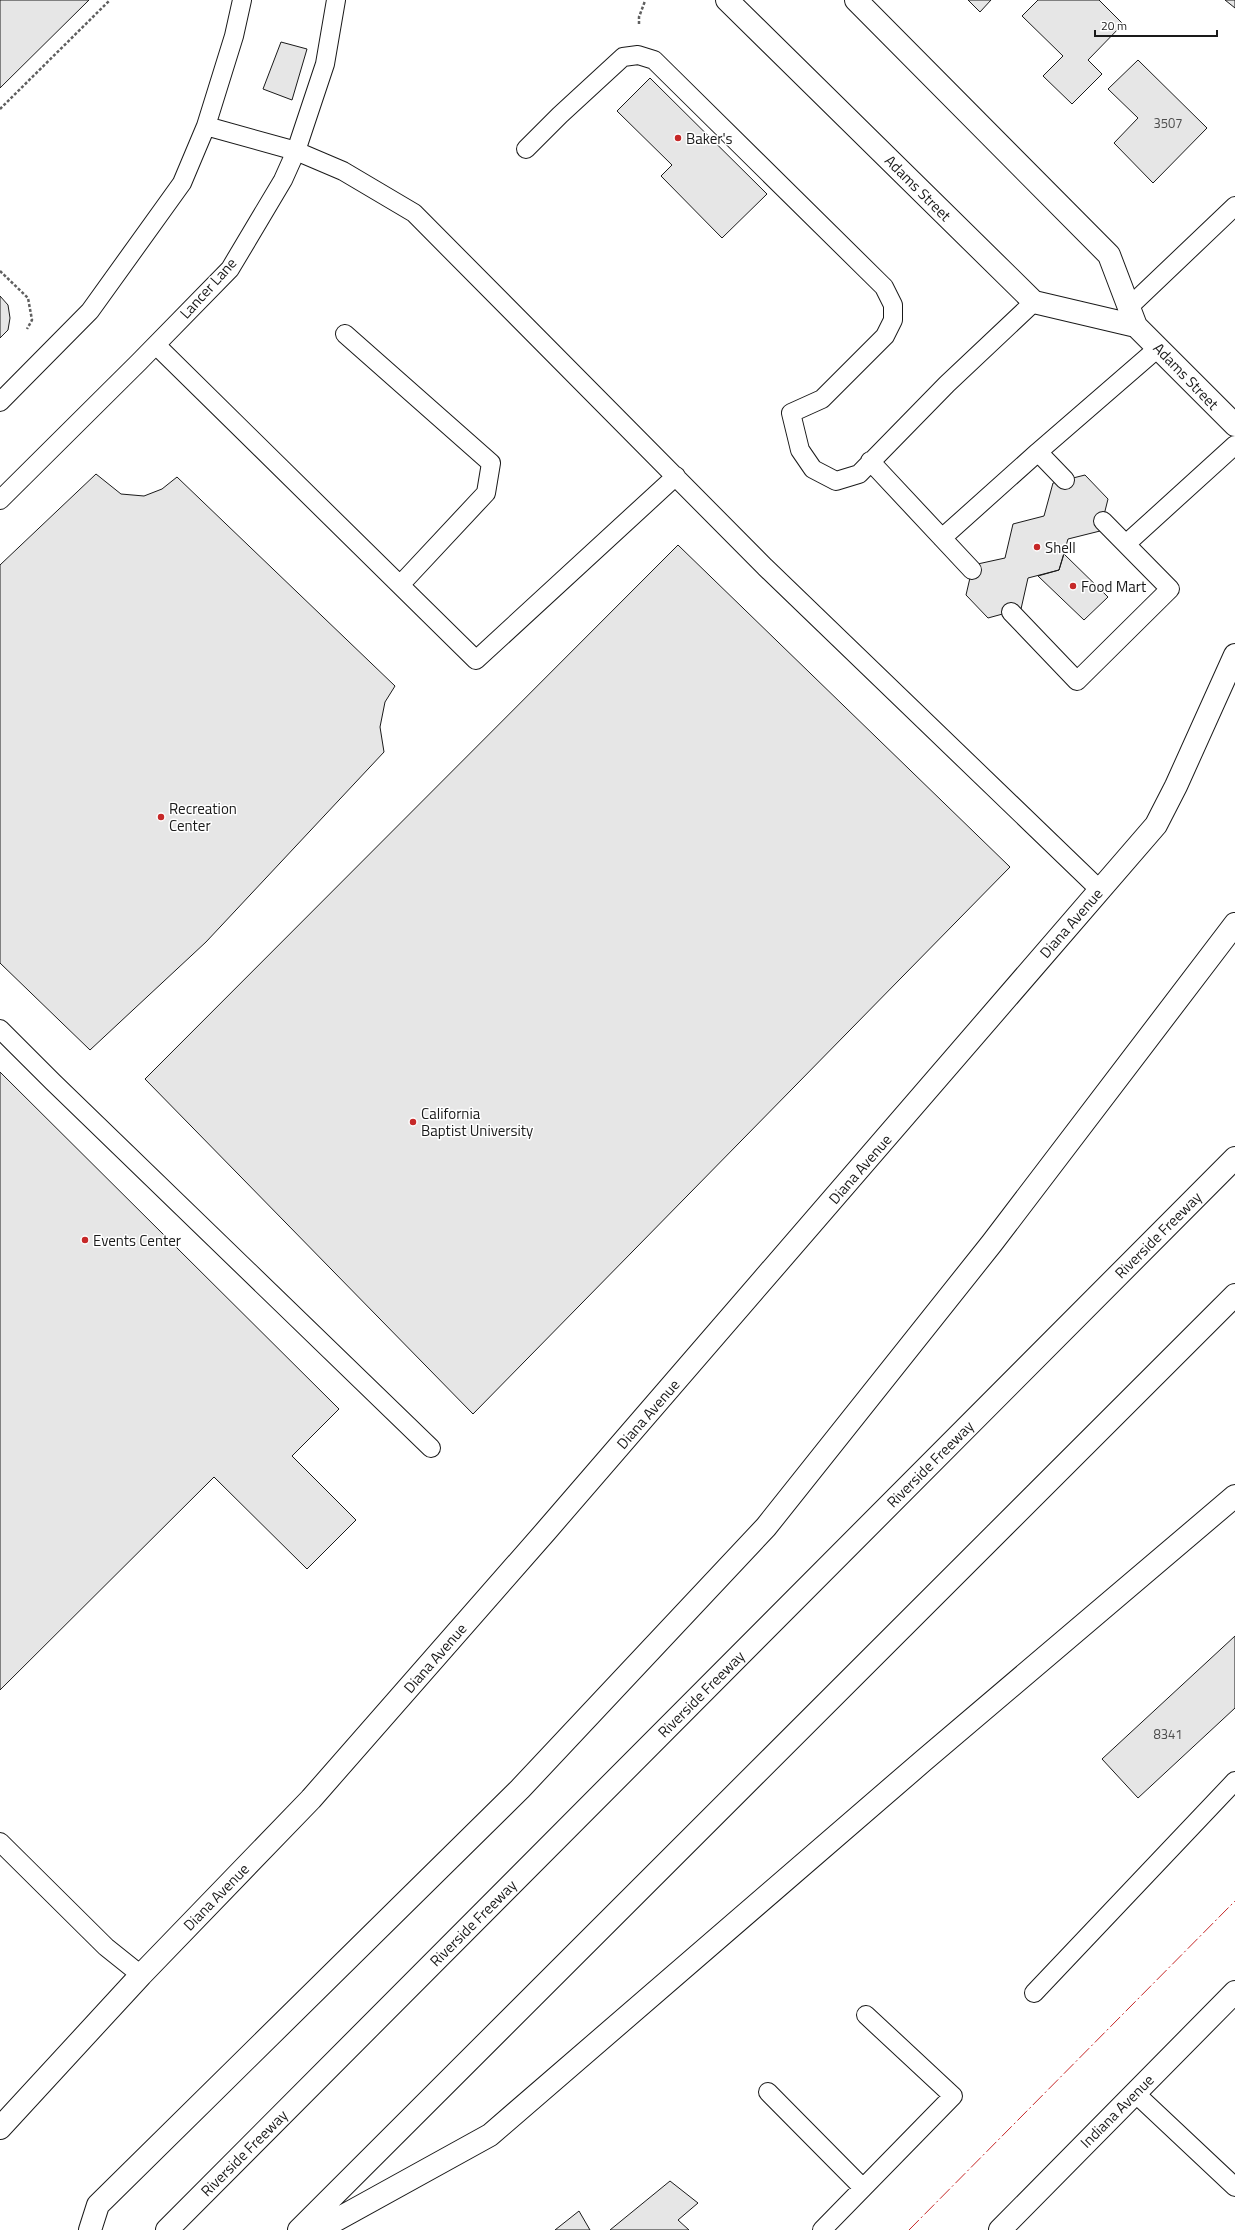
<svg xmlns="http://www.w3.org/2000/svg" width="1235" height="2230" font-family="'Titillium Web',sans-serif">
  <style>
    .building { fill: #e6e6e6; stroke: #1a1a1a }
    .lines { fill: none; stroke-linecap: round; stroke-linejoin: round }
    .lane-casing { stroke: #1a1a1a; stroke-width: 20 }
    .street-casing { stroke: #1a1a1a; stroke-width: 24 }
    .secondary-casing { stroke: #1a1a1a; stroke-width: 24 }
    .highway-casing { stroke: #1a1a1a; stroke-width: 24 }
    .path { stroke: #5f5f5f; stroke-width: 2.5; stroke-dasharray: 3 2; stroke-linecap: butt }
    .lane { stroke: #fff; stroke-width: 18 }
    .street { stroke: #fff; stroke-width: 22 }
    .secondary { stroke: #fff; stroke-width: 22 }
    .highway { stroke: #fff; stroke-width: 22 }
    .power { stroke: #c62828; stroke-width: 1; stroke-dasharray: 14 3 2 3; stroke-linecap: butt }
    .poi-dot { fill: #c62828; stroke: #fff; stroke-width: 1.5 }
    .labels { text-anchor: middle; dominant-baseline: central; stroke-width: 3; stroke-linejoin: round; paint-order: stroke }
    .number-label { font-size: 13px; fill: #4d4d4d }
    .poi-label { font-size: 15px; fill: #1a1a1a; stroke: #fff; text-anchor: start }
    .street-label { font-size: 15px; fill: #1a1a1a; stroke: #fff }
  </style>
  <rect width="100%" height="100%" fill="#fff"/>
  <!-- building -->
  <path class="building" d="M0 0H89L0 88Z
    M968 0H991L980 12Z
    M1038 0H1099L1123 24 1088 60 1102 74 1072 104 1043 76 1063 56 1022 16Z
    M1225 0H1235V8Z
    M281 42 307 49 292 100 263 89Z
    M1138 60 1207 128 1153 183 1114 143 1138 118 1108 89Z
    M650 78 767 194 722 238 661 176 672 165 617 111Z
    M0 296 8 305 10 318 8 330 0 338Z
    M96 474 121 494 144 496 162 489 177 477 395 686 385 702 380 727 384 752 206 942 90 1050 0 963V565Z
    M1085 475 1108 499 1100 531 1068 539 1059 570 1028 578 1021 609 988 618 966 595 973 565 1005 558 1013 524 1044 516 1053 483Z
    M678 545 1010 867 473 1414 145 1079Z
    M1064 554 1108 597 1084 620 1038 576 1059 570Z
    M0 1072 339 1409 292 1456 356 1520 307 1569 214 1477 0 1690Z
    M1235 1636V1708L1138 1798 1102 1759Z
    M670 2181 698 2203 678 2220 689 2230H610Z
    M579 2211 590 2230H555Z"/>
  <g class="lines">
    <defs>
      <path id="lane" d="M206 126 296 151 343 171 414 213 765 567 1100 890
        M526 149 560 115 623 57 638 55 654 60 884 287 893 305V320L885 336 822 399 791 413 800 450 813 469 836 481 859 474 947 384 1034 302
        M1129 307 1235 206
        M345 334 491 463 486 493 400 585
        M156 345 476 660 676 476
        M0 402 90 311 182 183 206 126 234 36 242 0
        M1038 452 1158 348
        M870 461 972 570
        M0 500 139 362 230 269 283 180 296 151 325 64 336 0
        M942 538 1038 452 1065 480
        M1126 544 1235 445
        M1011 612 1077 681 1170 589 1103 521
        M0 1029 53 1082 431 1448
        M0 1842 106 1947 141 1975
        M1034 1993 1235 1781
        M768 2092 863 2188
        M1135 2093 1235 2187
        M822 2230 953 2096 866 2015"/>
      <path id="street" d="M0 2128 141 1975 311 1799 546 1531 1156 825 1176 786 1235 655"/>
      <path id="secondary" d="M727 0 1034 302 1136 326
        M856 0 1109 255 1136 326 1235 425
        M1000 2230 1235 1992"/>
      <path id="highway" d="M90 2230 98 2205 520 1789 766 1527 992 1243 1235 924
        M167 2230 1235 1158
        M299 2230 1235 1295
        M318 2230 490 2135 923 1761 1235 1496"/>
    </defs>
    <!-- lane casing -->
    <use href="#lane" class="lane-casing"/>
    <!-- street casing -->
    <use href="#street" class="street-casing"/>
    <!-- secondary casing -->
    <use href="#secondary" class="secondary-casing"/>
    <!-- highway casing -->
    <use href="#highway" class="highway-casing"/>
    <!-- path -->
    <path class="path" d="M639 24V17L645 1
      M0 109 110 0
      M0 271 28 298 32 320 27 329"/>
    <!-- lane -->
    <use href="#lane" class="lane"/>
    <!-- street -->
    <use href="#street" class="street"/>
    <!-- secondary -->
    <use href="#secondary" class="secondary"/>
    <!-- highway -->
    <use href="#highway" class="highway"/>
    <!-- power -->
    <path class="power" d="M909 2230 1235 1901"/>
  </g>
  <!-- markers -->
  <g class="poi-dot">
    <circle cx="678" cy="138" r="4"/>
    <circle cx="1037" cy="547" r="4"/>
    <circle cx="1073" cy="586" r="4"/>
    <circle cx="161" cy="817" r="4"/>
    <circle cx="413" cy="1122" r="4"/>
    <circle cx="85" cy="1240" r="4"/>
  </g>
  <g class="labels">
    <!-- number labels -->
    <g class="number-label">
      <text x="1168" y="123">3507</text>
      <text x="1168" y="1734">8341</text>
    </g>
    <!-- poi labels -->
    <g class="poi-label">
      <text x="686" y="138">Baker's</text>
      <text x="1045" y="547">Shell</text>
      <text x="1081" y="586">Food Mart</text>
      <text x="169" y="808">Recreation<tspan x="169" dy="17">Center</tspan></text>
      <text x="421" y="1113">California<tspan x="421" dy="17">Baptist University</tspan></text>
      <text x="93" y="1240">Events Center</text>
    </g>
    <!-- street labels -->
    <g class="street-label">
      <text transform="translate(918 188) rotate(45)">Adams Street</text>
      <text transform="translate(208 288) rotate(-48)">Lancer Lane</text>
      <text transform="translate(1186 376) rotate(46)">Adams Street</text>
      <text transform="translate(1071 923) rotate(-49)">Diana Avenue</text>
      <text transform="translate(860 1169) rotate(-49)">Diana Avenue</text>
      <text transform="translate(1158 1235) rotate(-45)">Riverside Freeway</text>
      <text transform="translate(648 1414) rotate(-49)">Diana Avenue</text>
      <text transform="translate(930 1464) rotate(-45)">Riverside Freeway</text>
      <text transform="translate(435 1658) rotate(-49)">Diana Avenue</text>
      <text transform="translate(701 1694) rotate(-45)">Riverside Freeway</text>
      <text transform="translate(216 1897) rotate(-46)">Diana Avenue</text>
      <text transform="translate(473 1923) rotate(-45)">Riverside Freeway</text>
      <text transform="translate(1117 2111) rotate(-45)">Indiana Avenue</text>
      <text transform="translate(244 2153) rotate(-45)">Riverside Freeway</text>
    </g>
  </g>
  <!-- scale -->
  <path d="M1095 30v6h122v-6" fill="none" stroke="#1a1a1a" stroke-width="2"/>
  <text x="1101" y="30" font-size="12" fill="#1a1a1a" stroke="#ffffff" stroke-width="3" paint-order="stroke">20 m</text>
</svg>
